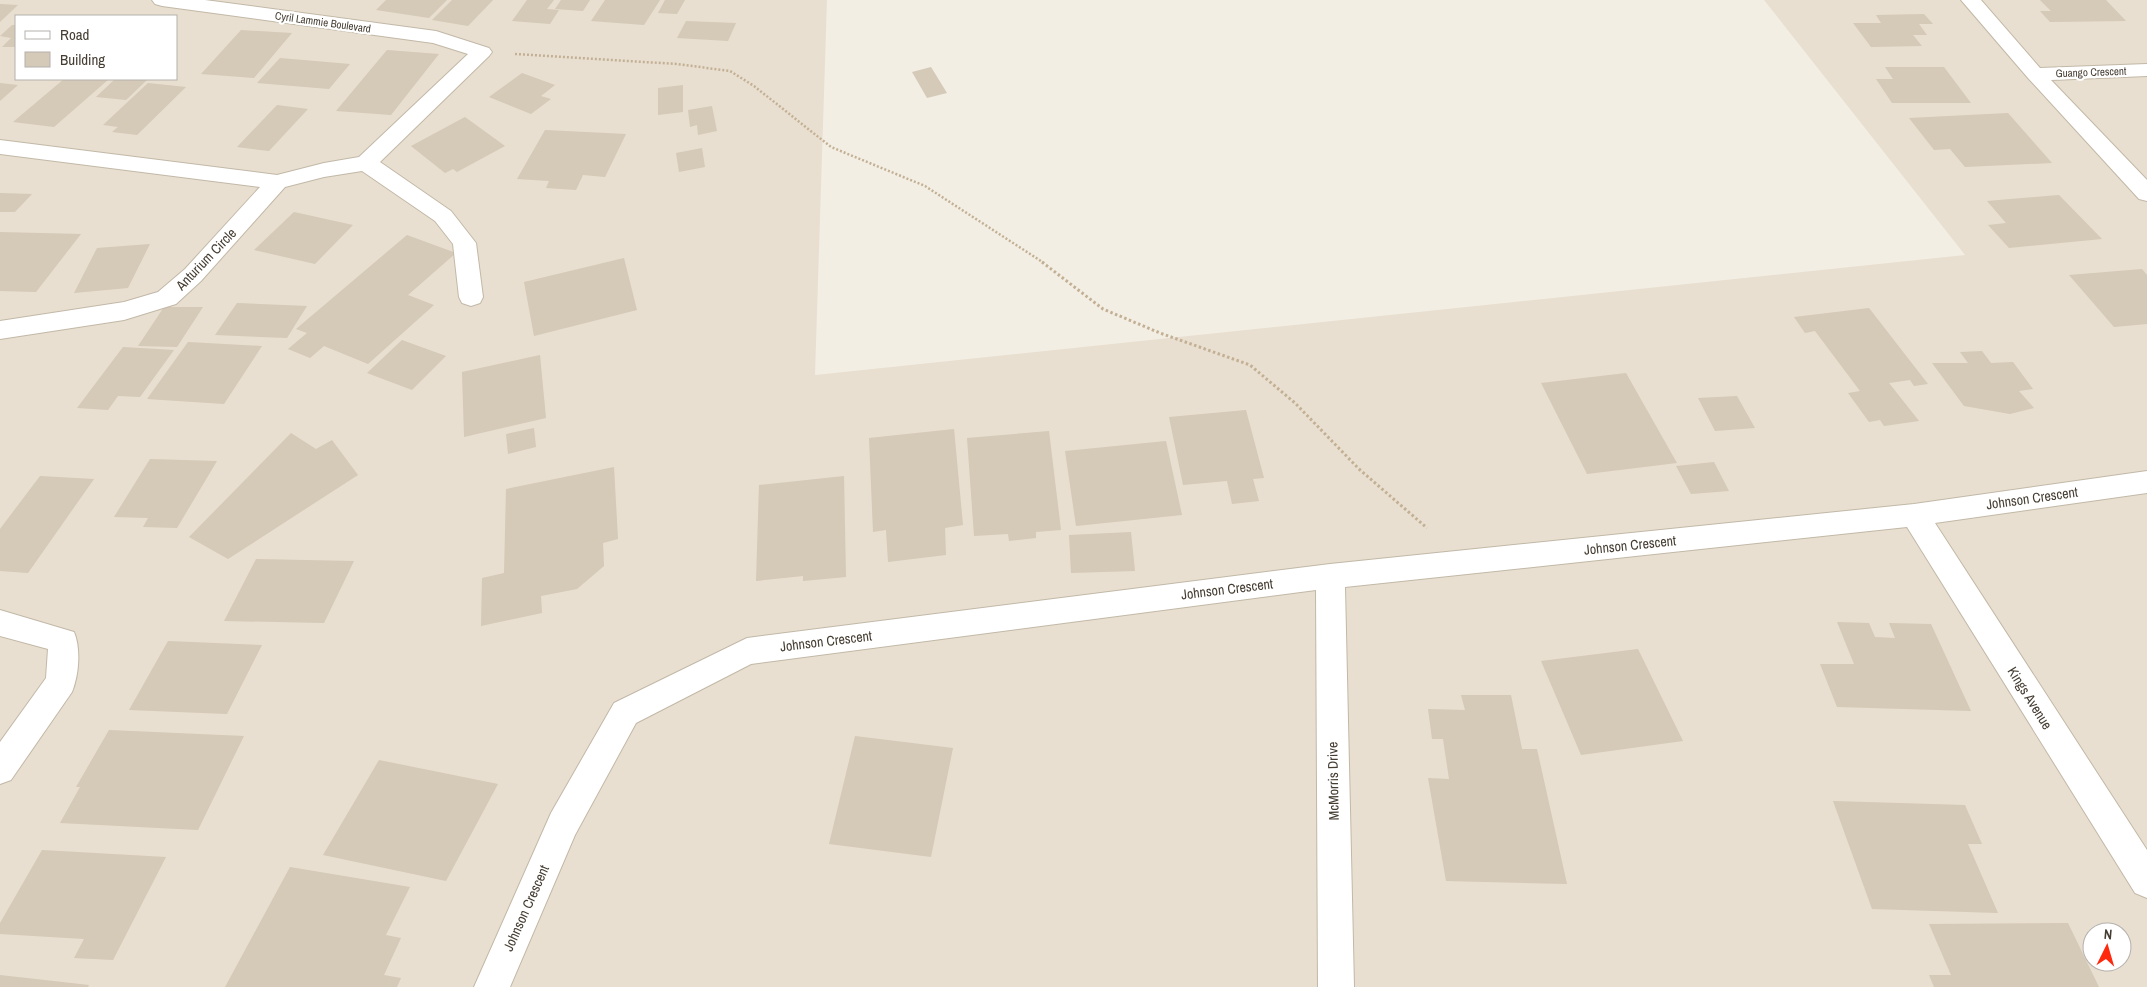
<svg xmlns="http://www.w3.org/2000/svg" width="2147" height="987" viewBox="0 0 2147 987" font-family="'Archivo Narrow',sans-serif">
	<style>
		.residential { fill: #e8dfd0; fill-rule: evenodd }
		.building { fill: #d5c9b7 }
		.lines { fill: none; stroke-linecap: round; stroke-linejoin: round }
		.street-casing { stroke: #c2b8a7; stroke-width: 2 }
		.path-far1 { stroke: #c3b094; stroke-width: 2.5; stroke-dasharray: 2 2; stroke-linecap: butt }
		.path { stroke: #c3b094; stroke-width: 3; stroke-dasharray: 2.5 2.5; stroke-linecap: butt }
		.street { fill: #fff; fill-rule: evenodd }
		.labels { text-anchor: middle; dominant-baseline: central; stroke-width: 4.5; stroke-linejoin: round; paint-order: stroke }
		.far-street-label { font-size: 11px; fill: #453d32; stroke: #fff }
		.street-label { font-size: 14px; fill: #453d32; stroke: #fff }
	</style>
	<rect width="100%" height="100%" fill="#f3eee3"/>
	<path class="residential" d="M0 0H827L815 375 1965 255 1764 0H2147V987H0ZM16 16H176V79H16ZM2092 932H2122V962H2092Z"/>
	<g class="building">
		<path d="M386 0H447L429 18 376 10Z"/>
		<path d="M452 0H493L468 26 432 20Z"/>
		<path d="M527 0H554L547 9 559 10 550 24 512 21Z"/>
		<path d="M561 0H590L583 11 555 9Z"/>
		<path d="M605 0H660L644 25 591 21Z"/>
		<path d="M665 0H685L677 14 658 13Z"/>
		<path d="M2040 0H2106L2126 21 2050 22 2040 11H2051Z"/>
		<path d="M0 4 18 5 0 22Z"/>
		<path d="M1924 14 1933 24H1919L1927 35H1913L1922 46 1871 47 1853 23H1881L1876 15Z"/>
		<path d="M686 21 736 23 728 41 677 38Z"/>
		<path d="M12 25H16V47H2L11 38 0 36Z"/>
		<path d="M241 30 292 33 254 78 201 74Z"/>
		<path d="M387 50 439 54 391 115 336 111Z"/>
		<path d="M280 58 350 64 329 89 257 83Z"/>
		<path d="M931 67 947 93 927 98 912 72Z"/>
		<path d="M1885 67H1944L1971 103H1892L1876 79H1893Z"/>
		<path d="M522 73 555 85 541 96 551 99 531 114 489 97Z"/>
		<path d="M64 79H109L54 127 13 122Z"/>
		<path d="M115 79H148L126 100 96 97Z"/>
		<path d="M0 83 18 85 0 101Z"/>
		<path d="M148 83 186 87 137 135 112 132 118 127 103 125Z"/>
		<path d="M683 85V112L658 115V88Z"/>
		<path d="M277 105 308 109 269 151 237 147Z"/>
		<path d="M712 106 717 131 698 135 697 125 690 127 688 110Z"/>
		<path d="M2008 113 2052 163 1965 167 1950 149 1934 150 1909 118Z"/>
		<path d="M465 117 505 146 457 172 453 169 445 173 411 146Z"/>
		<path d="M545 130 626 134 605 177 583 175 576 190 546 188 549 181 517 179Z"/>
		<path d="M702 148 705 167 679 172 676 153Z"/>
		<path d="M0 193 32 194 15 212H0Z"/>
		<path d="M2059 195 2102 239 2009 248 1988 225 2006 223 1987 201Z"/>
		<path d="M294 212 353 225 315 264 254 250Z"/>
		<path d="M0 232 81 234 36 292 0 291Z"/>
		<path d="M407 235 456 253 408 295 434 305 368 364 324 346 310 358 288 349 307 333 296 329Z"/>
		<path d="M150 244 128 288 74 293 97 248Z"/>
		<path d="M624 258 637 310 534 336 524 282Z"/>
		<path d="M2142 269 2147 275V324L2114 327 2069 275Z"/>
		<path d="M237 303 307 306 287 338 215 335Z"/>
		<path d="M164 307H203L177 347 138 346Z"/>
		<path d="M1869 308 1928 384 1914 386 1910 380 1889 383 1919 421 1884 426 1880 420 1869 422 1848 393 1860 391 1815 331 1805 333 1794 317Z"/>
		<path d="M402 340 446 356 412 390 367 373Z"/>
		<path d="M188 342 262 346 224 404 147 399Z"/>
		<path d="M123 347 174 350 140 397 118 396 108 410 77 408Z"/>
		<path d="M1982 351 1991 363 2013 362 2033 389 2019 391 2034 408 2010 414 1964 406 1932 363H1968L1960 352Z"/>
		<path d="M540 355 546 418 464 437 462 372Z"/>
		<path d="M1626 373 1677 463 1587 474 1541 383Z"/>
		<path d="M1737 396 1755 428 1715 431 1698 398Z"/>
		<path d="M1246 410 1264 478 1253 479 1259 501 1232 504 1227 481 1183 485 1169 417Z"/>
		<path d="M534 428 536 447 508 454 506 434Z"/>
		<path d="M954 429 963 525 945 528 946 555 888 562 886 530 873 532 869 438Z"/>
		<path d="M1049 431 1061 530 1036 532V538L1009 541 1008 534 974 536 967 438Z"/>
		<path d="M291 433 316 449 332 440 358 475 228 559 189 537Z"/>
		<path d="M1166 441 1182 515 1076 526 1065 451Z"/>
		<path d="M150 459 217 461 177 528 143 527 148 518 114 517Z"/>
		<path d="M1714 462 1729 491 1691 494 1676 466Z"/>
		<path d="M614 467 618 539 603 543 604 566 577 589 541 596 542 613 481 626 482 578 504 573 506 489Z"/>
		<path d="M40 476 94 479 28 573 0 571V529Z"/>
		<path d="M844 476 846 577 803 581V576L756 581 759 485Z"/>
		<path d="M1131 532 1135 571 1071 573 1069 535Z"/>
		<path d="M256 559 354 561 324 623 224 621Z"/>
		<path d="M1837 622 1869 623 1875 637 1895 638 1889 623 1931 624 1971 711 1837 707 1820 664H1854Z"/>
		<path d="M168 641 262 645 227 714 129 710Z"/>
		<path d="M1638 649 1683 741 1581 755 1541 661Z"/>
		<path d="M1461 695H1511L1522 749H1537L1567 884 1446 881 1428 778 1449 779 1443 739H1432L1428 709 1465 710Z"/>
		<path d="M109 730 244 736 198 830 60 823 80 787H76Z"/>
		<path d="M855 736 953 748 931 857 829 844Z"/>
		<path d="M379 760 498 784 446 881 323 855Z"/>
		<path d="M1833 801 1965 805 1982 844H1968L1998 913 1872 909Z"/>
		<path d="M42 850 166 857 113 960 74 958 84 939 0 934V923Z"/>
		<path d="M290 867 410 887 386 935 401 938 384 975 401 978 397 987H225Z"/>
		<path d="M2068 923 2099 987H1934L1929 975H1951L1929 924Z"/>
		<path d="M0 975 89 985 88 987H0Z"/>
	</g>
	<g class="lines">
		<g class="street-casing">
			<g id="street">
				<path d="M152 0H205L436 31 489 48 492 52 489 56 380 162 451 211 476 243 483 297 480 303 471 306 462 303 459 297 453 244 435 221 362 171 324 177 285 187 201 281 176 304 124 320 0 339V321L124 302 158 292 185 269 260 187 0 154V140L277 175 324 163 359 157 468 54 433 43 162 6 155 4Z"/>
				<path d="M1961 0H1981L2040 68 2147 64V76L2051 80 2147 180V201L2139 199 2028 78Z"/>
				<path d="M2147 471V493L1935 523 2147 850V898L2135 893 1907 527 1345 587 1354 987H1318L1316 590 751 664 636 723 575 835 510 987H474L551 813 614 703 747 638 1330 564 1914 504Z"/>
				<path d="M0 610 74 632C81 648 79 675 72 692L11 780 0 784V742L46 678 48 649 0 636Z"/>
			</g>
		</g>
		<path class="path-far1" d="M515 54 677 64 730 71 754 86 831 147 925 186 1044 263"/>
		<path class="path" d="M1042 262 1103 309 1160 333 1250 365 1295 403 1359 469 1427 528"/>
		<use href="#street" class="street"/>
	</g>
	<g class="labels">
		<g class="far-street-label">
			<text transform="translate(323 22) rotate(8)">Cyril Lammie Boulevard</text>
			<text transform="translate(2091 72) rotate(-2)">Guango Crescent</text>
		</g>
		<g class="street-label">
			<text transform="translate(206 259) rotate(-46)">Anturium Circle</text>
			<text transform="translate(2032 498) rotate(-8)">Johnson Crescent</text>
			<text transform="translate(1630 545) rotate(-6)">Johnson Crescent</text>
			<text transform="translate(1227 589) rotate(-7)">Johnson Crescent</text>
			<text transform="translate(826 641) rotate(-7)">Johnson Crescent</text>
			<text transform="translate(2030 698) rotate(58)">Kings Avenue</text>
			<text transform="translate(1333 781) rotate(-91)">McMorris Drive</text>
			<text transform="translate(526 908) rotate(-66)">Johnson Crescent</text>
		</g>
	</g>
	<rect x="15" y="15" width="162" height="65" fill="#ffffff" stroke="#b5b1ad"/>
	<rect x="25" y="31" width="25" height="8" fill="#ffffff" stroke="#b5b1ad"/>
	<text x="60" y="40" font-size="15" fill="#453d32">Road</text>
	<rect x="25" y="52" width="25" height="15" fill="#d5c9b7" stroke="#b5b1ad"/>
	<text x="60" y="65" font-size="15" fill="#453d32">Building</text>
	<g transform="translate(2107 947) rotate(5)"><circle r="24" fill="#ffffff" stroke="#b5b1ad"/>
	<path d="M0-4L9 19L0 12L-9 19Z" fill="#ff290e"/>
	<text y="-8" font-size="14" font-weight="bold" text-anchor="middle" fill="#453d32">N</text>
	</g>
</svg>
